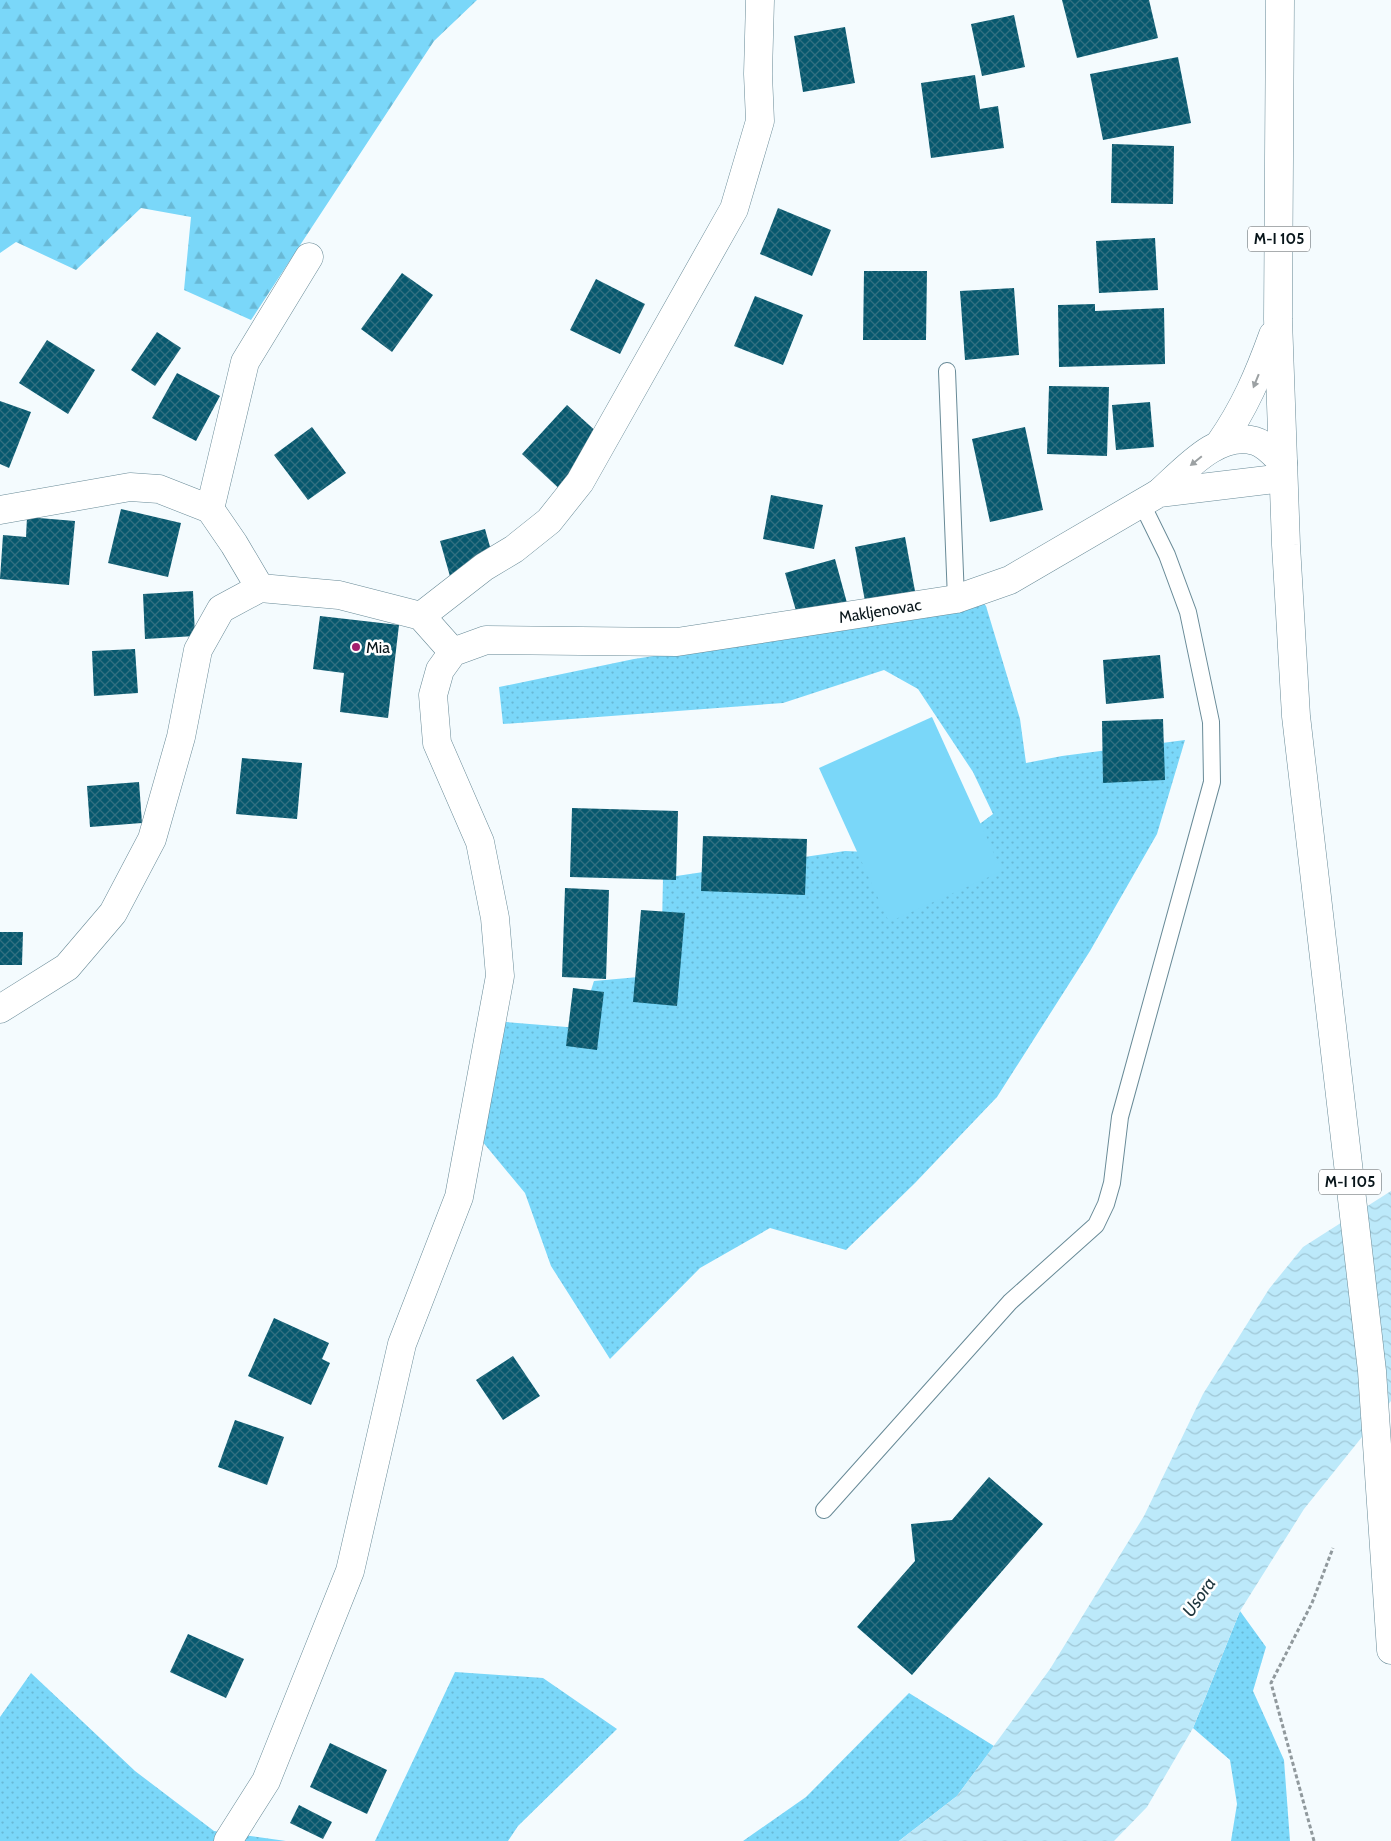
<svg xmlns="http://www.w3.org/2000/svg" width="1391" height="1841" viewBox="0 0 1391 1841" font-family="Cabin,sans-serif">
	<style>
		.grass { fill: url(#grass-dots) }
		.forest { fill: url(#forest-firs) }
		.park { fill: #7ad7f9 }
		.water { fill: url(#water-waves) }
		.building { fill: url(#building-cross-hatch) }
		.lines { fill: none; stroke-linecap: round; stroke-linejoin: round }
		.lane-casing { stroke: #688a97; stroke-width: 18 }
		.street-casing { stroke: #688a97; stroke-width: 29 }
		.secondary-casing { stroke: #688a97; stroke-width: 29 }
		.primary-casing { stroke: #688a97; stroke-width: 29 }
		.path { stroke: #90999d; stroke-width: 3; stroke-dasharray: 4 2.5; stroke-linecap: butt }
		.lane { stroke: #fff; stroke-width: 16 }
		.street { stroke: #fff; stroke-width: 28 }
		.secondary { stroke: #fff; stroke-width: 28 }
		.primary { stroke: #fff; stroke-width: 28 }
		.oneway { fill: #9ca1a3 }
		.poi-dot { fill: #a21f6d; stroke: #fff; stroke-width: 2 }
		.labels { text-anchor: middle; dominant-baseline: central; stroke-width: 5; stroke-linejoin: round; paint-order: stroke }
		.shield { fill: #fff; stroke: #525b5f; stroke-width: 1 }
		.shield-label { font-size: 15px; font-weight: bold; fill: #08151a }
		.street-label { font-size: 16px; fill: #08151a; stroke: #fff }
		.poi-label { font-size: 16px; fill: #08151a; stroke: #fff; text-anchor: start }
		.water-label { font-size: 18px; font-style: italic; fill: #1e353d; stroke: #fff }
	</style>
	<defs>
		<pattern id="grass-dots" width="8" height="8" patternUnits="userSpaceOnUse" patternTransform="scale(1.25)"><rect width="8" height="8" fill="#7ad7f9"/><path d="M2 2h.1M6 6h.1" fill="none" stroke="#68b8d5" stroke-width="1.8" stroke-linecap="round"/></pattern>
		<pattern id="forest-firs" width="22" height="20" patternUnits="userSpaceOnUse" patternTransform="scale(1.25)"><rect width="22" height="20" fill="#7ad7f9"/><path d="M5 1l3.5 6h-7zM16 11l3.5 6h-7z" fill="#68b8d5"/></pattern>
		<pattern id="water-waves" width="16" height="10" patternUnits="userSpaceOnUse" patternTransform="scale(1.25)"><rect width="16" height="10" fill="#bce9fa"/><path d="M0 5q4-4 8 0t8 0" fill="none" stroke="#a0c7d6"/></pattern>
		<pattern id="building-cross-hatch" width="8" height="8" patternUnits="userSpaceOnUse" patternTransform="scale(1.25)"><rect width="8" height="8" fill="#07586e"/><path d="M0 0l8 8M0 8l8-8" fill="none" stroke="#327081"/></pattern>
	</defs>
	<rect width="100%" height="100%" fill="#f4fbfe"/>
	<g class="grass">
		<path d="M968 583 986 606 1020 719 1026 763 1062 756 1185 740 1157 834 1090 951 997 1097 915 1183 846 1250 770 1228 700 1268 610 1359 551 1266 525 1193 472 1129 479 1097 506 1022 579 1028 594 981 661 975 663 878 845 851 938 855 993 814 973 772 918 689 884 670 783 703 503 724 499 687 634 659 850 626Z"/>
		<path d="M1240 1611 1266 1647 1253 1691 1284 1760 1290 1841H1231L1237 1804 1230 1760 1193 1728Z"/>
		<path d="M455 1672 543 1678 617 1729 518 1826 508 1841H375Z"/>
		<path d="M31 1673 135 1771 214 1831 286 1841H0V1717Z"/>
		<path d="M909 1693 994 1746 957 1796 899 1841H743L806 1797Z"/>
	</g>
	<path class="forest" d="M0 0H477L434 41 251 320 184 290 191 217 141 208 76 270 16 242 0 253Z"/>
	<path class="park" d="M932 717 1002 871 889 922 819 768Z"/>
	<path class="water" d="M1391 1191V1401L1304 1509 1240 1611 1193 1728 1147 1807 1114 1841H899L957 1796 1050 1669 1144 1516 1203 1394 1269 1289 1303 1247Z"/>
	<g class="building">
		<path d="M1062 0H1149L1158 38 1077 58Z"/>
		<path d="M1014 15 1025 67 982 76 971 24Z"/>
		<path d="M845 27 855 83 803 92 794 36Z"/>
		<path d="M1178 57 1191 123 1103 140 1090 74Z"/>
		<path d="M975 75 980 109 998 106 1004 148 931 158 921 83Z"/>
		<path d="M1112 144 1174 146 1173 204 1111 203Z"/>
		<path d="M778 208 831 230 812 276 760 254Z"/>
		<path d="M1155 238 1158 290 1099 293 1096 241Z"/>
		<path d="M864 271H927L926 340H863Z"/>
		<path d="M402 273 433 295 392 352 361 329Z"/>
		<path d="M596 279 645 304 620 354 570 330Z"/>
		<path d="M1014 288 1019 355 965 360 960 291Z"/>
		<path d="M755 296 803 315 783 365 734 346Z"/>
		<path d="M1095 304V311L1164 308 1165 364 1059 367 1058 305Z"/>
		<path d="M157 332 181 348 155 386 131 370Z"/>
		<path d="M47 340 95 370 68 414 19 383Z"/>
		<path d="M177 373 220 396 196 441 152 418Z"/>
		<path d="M1049 386 1109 387 1107 456 1047 454Z"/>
		<path d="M0 401 31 412 9 468 0 464Z"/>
		<path d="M1150 402 1154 447 1116 450 1112 405Z"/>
		<path d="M567 405 610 444 565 494 522 454Z"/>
		<path d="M312 427 346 473 308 500 274 455Z"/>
		<path d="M1025 427 1043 510 990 522 972 439Z"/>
		<path d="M771 495 823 505 814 549 763 539Z"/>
		<path d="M121 509 181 523 168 577 108 563Z"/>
		<path d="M27 517 75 521 69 585 0 579 3 535 26 537Z"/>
		<path d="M485 529 498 575 453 587 440 541Z"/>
		<path d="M905 537 915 591 865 601 855 547Z"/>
		<path d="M835 559 850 614 801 628 785 573Z"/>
		<path d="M193 591 195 636 145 639 143 594Z"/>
		<path d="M320 616 399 625 388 718 340 712 344 673 313 669Z"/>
		<path d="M135 649 138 693 94 696 92 651Z"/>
		<path d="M1160 655 1164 698 1106 704 1103 660Z"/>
		<path d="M1163 719 1165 780 1103 783 1102 721Z"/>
		<path d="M242 758 302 763 297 819 236 814Z"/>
		<path d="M139 782 142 823 90 827 87 786Z"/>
		<path d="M572 808 678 811 676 880 570 877Z"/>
		<path d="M703 836 807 839 805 895 701 891Z"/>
		<path d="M565 888 609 890 606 979 562 977Z"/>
		<path d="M641 910 685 913 677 1006 633 1002Z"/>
		<path d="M0 932H23L22 965H0Z"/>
		<path d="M573 988 604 992 597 1050 566 1046Z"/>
		<path d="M274 1318 329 1343 322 1359 330 1363 311 1405 248 1376Z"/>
		<path d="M513 1356 540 1396 503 1420 476 1380Z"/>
		<path d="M235 1420 284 1437 267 1485 218 1467Z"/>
		<path d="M989 1477 1043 1524 912 1675 857 1627 915 1561 911 1524 952 1520Z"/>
		<path d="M188 1634 244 1659 226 1698 170 1672Z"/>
		<path d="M330 1743 387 1770 367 1814 310 1787Z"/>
		<path d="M299 1805 332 1822 323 1839 290 1823Z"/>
	</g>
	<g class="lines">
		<g class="lane-casing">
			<g id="lane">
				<path d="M947 371 956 599"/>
				<path d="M824 1510 1010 1302 1096 1225 1106 1204 1112 1183 1120 1117 1212 782 1211 722 1188 612 1167 555 1141 502"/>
			</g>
		</g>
		<g class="street-casing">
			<g id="street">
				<path d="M210 509 245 362 309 257"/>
				<path d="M0 510 130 487 159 489 210 509 234 544 260 588"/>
				<path d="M421 616 484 567 514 549 549 521 580 482 734 209 760 121 758 74 760 0"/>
				<path d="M0 1009 67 967 113 913 152 839 181 737 198 650 221 609 260 588 339 595 421 616 453 652"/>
			</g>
		</g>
		<g class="secondary-casing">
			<g id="secondary">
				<path d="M1159 493C1184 471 1218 430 1255 441 1266 444 1275 455 1283 463"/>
				<path d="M228 1841 266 1781 350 1571 402 1344 459 1197 500 976 495 918 480 842 437 743 433 695 440 670 453 652 486 640 677 642 956 599 1010 580 1159 493 1283 478"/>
			</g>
		</g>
		<g class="primary-casing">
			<g id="primary">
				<path d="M1280 0 1278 319 1286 545 1296 716 1372 1371 1391 1650"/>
				<path d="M1220 443C1244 409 1259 374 1273 335"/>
			</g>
		</g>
		<path class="path" d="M1314 1841 1271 1683 1312 1603 1333 1548"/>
		<use href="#lane" class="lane"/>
		<use href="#street" class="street"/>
		<use href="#secondary" class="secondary"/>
		<use href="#primary" class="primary"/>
	</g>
	<defs><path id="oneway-solid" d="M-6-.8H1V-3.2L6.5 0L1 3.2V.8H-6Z" transform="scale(1.25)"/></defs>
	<g class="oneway">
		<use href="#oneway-solid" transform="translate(1256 381) rotate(112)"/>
		<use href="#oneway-solid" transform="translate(1196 461) rotate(141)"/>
	</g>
	<circle class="poi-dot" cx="356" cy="647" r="5"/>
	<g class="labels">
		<g class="shield">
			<rect x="1248" y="226.5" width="62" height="25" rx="4"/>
			<rect x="1319" y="1169.5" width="62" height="25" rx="4"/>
		</g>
		<g class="shield-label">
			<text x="1279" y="239">M-I 105</text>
			<text x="1350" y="1182">M-I 105</text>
		</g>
		<g class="street-label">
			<text transform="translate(880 611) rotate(-9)">Makljenovac</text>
		</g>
		<g class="poi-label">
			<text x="366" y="647">Mia</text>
		</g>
		<g class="water-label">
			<text transform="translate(1199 1597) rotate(-55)">Usora</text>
		</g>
	</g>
</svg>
